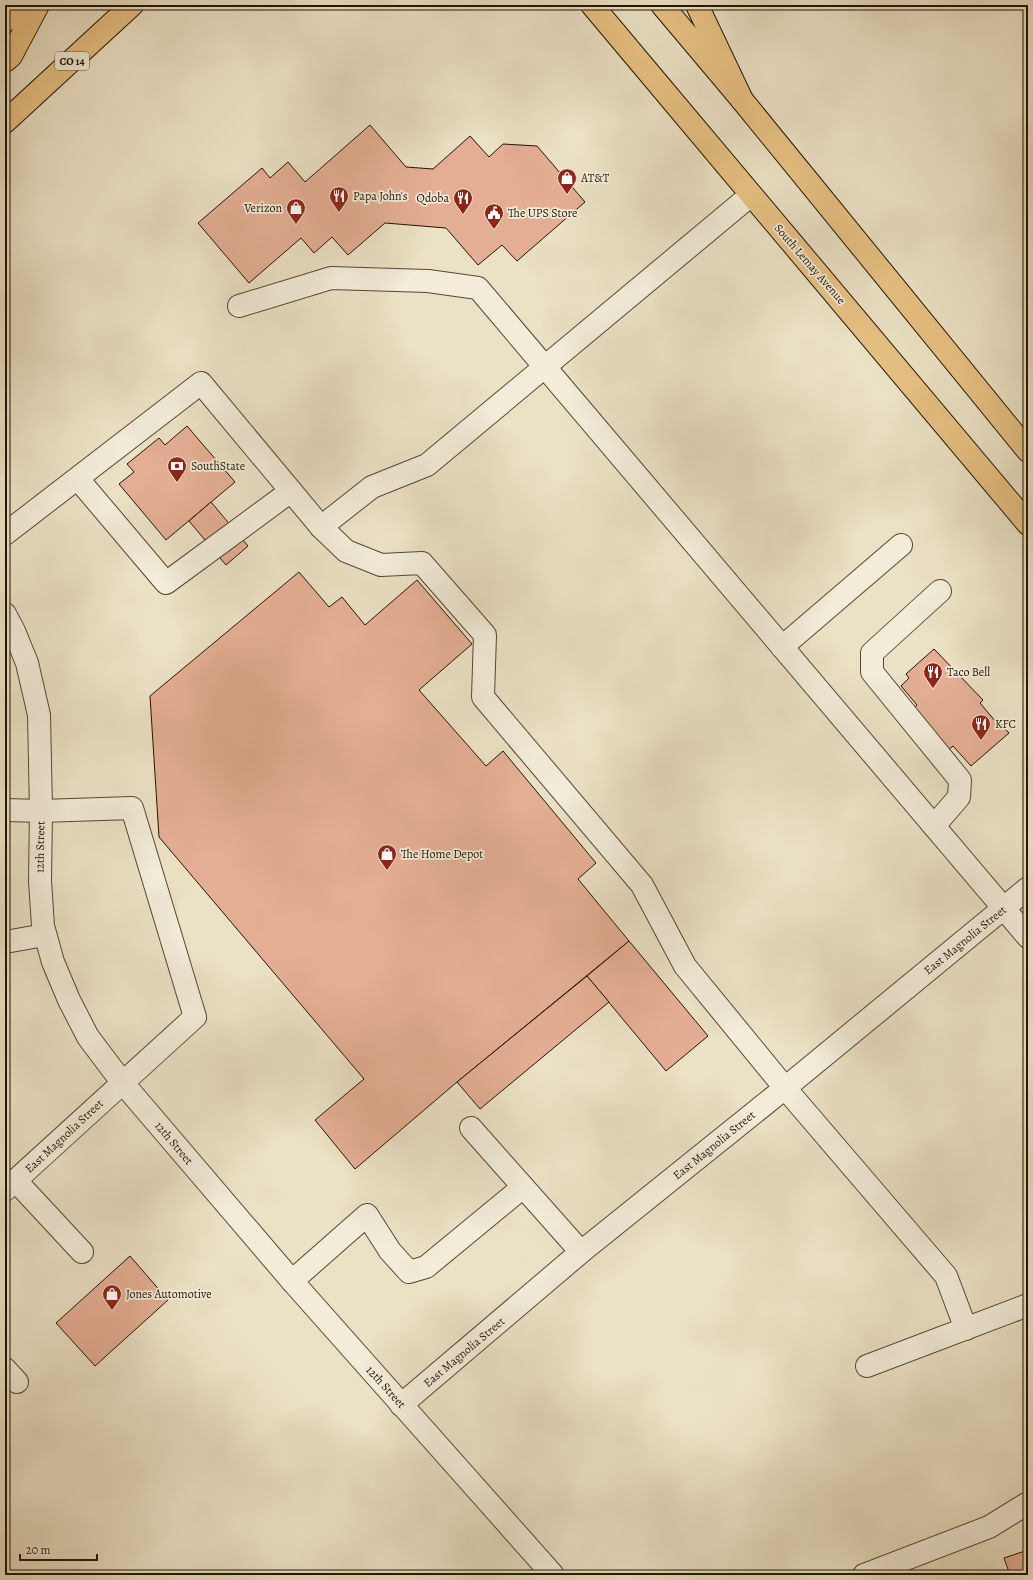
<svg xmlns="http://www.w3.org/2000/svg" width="1033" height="1580" viewBox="0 0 1033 1580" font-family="Alegreya,serif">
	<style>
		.building { fill: #e4ae94; stroke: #221402 }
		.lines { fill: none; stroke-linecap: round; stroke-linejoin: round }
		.minor-casing { stroke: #544733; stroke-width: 24 }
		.major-casing { stroke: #221402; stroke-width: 24 }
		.highway-casing { stroke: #221402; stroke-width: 24 }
		.minor { stroke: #f2ecd9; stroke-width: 22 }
		.major { stroke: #e6c082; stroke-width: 22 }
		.highway { stroke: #e6c082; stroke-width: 22 }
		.labels { text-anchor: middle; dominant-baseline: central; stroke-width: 3.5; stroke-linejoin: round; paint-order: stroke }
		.shield { fill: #f2ecd9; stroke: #605542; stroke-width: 1 }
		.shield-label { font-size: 11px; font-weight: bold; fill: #221402 }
		.poi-label { font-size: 12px; fill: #221402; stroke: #f2ecd9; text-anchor: start }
		.street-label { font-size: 12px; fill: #221402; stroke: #f2ecd9 }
	</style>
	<rect width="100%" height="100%" fill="#ebe1c5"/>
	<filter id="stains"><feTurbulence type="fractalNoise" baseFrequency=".005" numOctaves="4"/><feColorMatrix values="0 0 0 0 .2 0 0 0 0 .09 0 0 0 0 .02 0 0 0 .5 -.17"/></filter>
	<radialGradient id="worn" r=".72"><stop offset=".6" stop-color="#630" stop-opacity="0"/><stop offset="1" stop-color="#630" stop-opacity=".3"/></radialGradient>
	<g class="building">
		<path d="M370 125 406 167 433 169 470 136 489 157 503 144 537 146 585 202 517 261 502 245 478 265 446 228 385 223 348 255 332 237 314 253 301 238 249 283 198 223 262 168 270 178 288 162 305 182Z"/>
		<path d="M187 426 235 482 166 540 119 484 134 472 127 464 159 438 165 445Z"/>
		<path d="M211 502 248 546 226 565 189 521Z"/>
		<path d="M299 572 329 607 342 597 365 625 417 580 472 644 419 690 486 766 503 751 596 863 578 879 629 941 457 1082 355 1169 315 1120 364 1079 159 837 150 696Z"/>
		<path d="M934 649 983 700 980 703 996 722 998 721 1009 733 971 766 953 746 946 752 910 711 917 705 901 686 909 678 906 674Z"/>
		<path d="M629 941 708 1036 666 1071 587 976Z"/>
		<path d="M587 976 609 1002 480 1109 457 1082Z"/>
		<path d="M130 1256 168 1300 95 1366 56 1323Z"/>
		<path d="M1028 1550V1575H1010L1004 1558Z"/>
	</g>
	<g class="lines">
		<g class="minor-casing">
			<g id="minor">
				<path d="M239 306 331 278 428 281 478 288 1028 937"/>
				<path d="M78 479 166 583 291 491"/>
				<path d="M321 527 372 487 427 465 751 195"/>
				<path d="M5 534 201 383 321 527 346 551 381 565 422 563 485 635 483 697 642 885 685 966 785 1088 946 1276 966 1329"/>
				<path d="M5 614 14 631 27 663 39 715 41 811 40 881 43 926 53 962 69 1000 88 1037 122 1082 292 1281 553 1575"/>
				<path d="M782 647 901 545"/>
				<path d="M5 810 41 811 132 808 195 1017 5 1190"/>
				<path d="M934 826 959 797 960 780 872 672V653L940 591"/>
				<path d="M5 942 45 935"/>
				<path d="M471 1128 581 1252"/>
				<path d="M16 1181 82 1252"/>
				<path d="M292 1281 367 1215 390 1251 409 1272 426 1267 523 1187"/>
				<path d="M867 1366 1028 1305"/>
				<path d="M5 1369 17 1382"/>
				<path d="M401 1405 581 1252 785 1088 1028 888"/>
				<path d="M864 1575 989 1527 1028 1503"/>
			</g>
		</g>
		<g class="major-casing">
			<g id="major">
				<path d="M592 5C737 178 883 350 1028 524"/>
				<path d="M662 5 742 100 1028 451"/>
			</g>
		</g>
		<g class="highway-casing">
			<g id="highway">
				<path d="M697 5 742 100"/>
				<path d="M5 21 23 5"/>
				<path d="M5 61 11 56 38 5"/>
				<path d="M5 122 132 5"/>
			</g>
		</g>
		<use href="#minor" class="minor"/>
		<use href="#major" class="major"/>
		<use href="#highway" class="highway"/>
	</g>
	<defs>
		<g id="shop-pin" transform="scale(1)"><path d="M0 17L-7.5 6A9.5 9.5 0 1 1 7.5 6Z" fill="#8f2418" stroke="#f2ecd9"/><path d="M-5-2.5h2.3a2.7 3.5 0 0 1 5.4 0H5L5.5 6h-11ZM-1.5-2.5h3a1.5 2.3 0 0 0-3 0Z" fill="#fff"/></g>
		<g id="restaurant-pin" transform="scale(1)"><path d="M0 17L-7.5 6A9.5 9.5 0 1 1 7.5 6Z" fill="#8f2418" stroke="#f2ecd9"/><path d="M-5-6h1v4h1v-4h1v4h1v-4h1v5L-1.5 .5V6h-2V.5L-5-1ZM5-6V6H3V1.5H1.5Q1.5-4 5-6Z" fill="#fff"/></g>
		<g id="civic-pin" transform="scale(1)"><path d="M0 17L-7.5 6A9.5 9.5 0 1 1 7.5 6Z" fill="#8f2418" stroke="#f2ecd9"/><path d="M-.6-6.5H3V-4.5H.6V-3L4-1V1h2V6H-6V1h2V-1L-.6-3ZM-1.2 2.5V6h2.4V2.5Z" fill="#fff"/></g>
		<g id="bank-pin" transform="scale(1)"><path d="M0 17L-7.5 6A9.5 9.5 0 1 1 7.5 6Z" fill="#8f2418" stroke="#f2ecd9"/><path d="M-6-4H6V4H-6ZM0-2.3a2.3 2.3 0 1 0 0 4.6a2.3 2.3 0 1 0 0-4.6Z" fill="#fff"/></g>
	</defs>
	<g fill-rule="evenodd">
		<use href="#shop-pin" x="567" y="178"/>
		<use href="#restaurant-pin" x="339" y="196"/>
		<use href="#restaurant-pin" x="463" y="198"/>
		<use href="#shop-pin" x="296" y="208"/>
		<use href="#civic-pin" x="494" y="213"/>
		<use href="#bank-pin" x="177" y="466"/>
		<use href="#restaurant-pin" x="933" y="672"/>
		<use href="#restaurant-pin" x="981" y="724"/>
		<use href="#shop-pin" x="387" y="854"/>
		<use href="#shop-pin" x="112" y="1294"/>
	</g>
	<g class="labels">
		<rect class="shield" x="55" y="52" width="34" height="18" rx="3"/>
		<g class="shield-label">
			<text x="72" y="61">CO 14</text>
		</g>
		<g class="poi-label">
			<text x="581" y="178">AT&amp;T</text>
			<text x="353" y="196">Papa John's</text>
			<text x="449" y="198" text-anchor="end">Qdoba</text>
			<text x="282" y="208" text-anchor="end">Verizon</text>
			<text x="508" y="213">The UPS Store</text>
			<text x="191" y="466">SouthState</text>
			<text x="947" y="672">Taco Bell</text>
			<text x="995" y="724">KFC</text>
			<text x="401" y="854">The Home Depot</text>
			<text x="126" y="1294">Jones Automotive</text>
		</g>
		<g class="street-label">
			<text transform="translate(810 264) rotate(49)">South Lemay Avenue</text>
			<text transform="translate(40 847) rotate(-89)">12th Street</text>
			<text transform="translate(965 940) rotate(-39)">East Magnolia Street</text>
			<text transform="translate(64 1136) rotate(-43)">East Magnolia Street</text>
			<text transform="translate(174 1143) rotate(50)">12th Street</text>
			<text transform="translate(714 1145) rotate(-39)">East Magnolia Street</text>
			<text transform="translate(464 1352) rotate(-40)">East Magnolia Street</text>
			<text transform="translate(386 1387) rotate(48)">12th Street</text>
		</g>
	</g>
	<rect width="1033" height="1580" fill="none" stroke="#ebe1c5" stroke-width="20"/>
	<rect x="6" y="6" width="1021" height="1568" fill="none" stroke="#221402" stroke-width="2"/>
	<rect x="10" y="10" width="1013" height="1560" fill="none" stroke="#221402"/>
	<path d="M20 1554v6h77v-6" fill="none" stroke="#221402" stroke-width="2"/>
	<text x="26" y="1554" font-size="12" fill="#221402" stroke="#f2ecd9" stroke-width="3" paint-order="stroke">20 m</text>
	<rect width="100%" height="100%" filter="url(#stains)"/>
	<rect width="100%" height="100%" fill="url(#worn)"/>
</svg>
